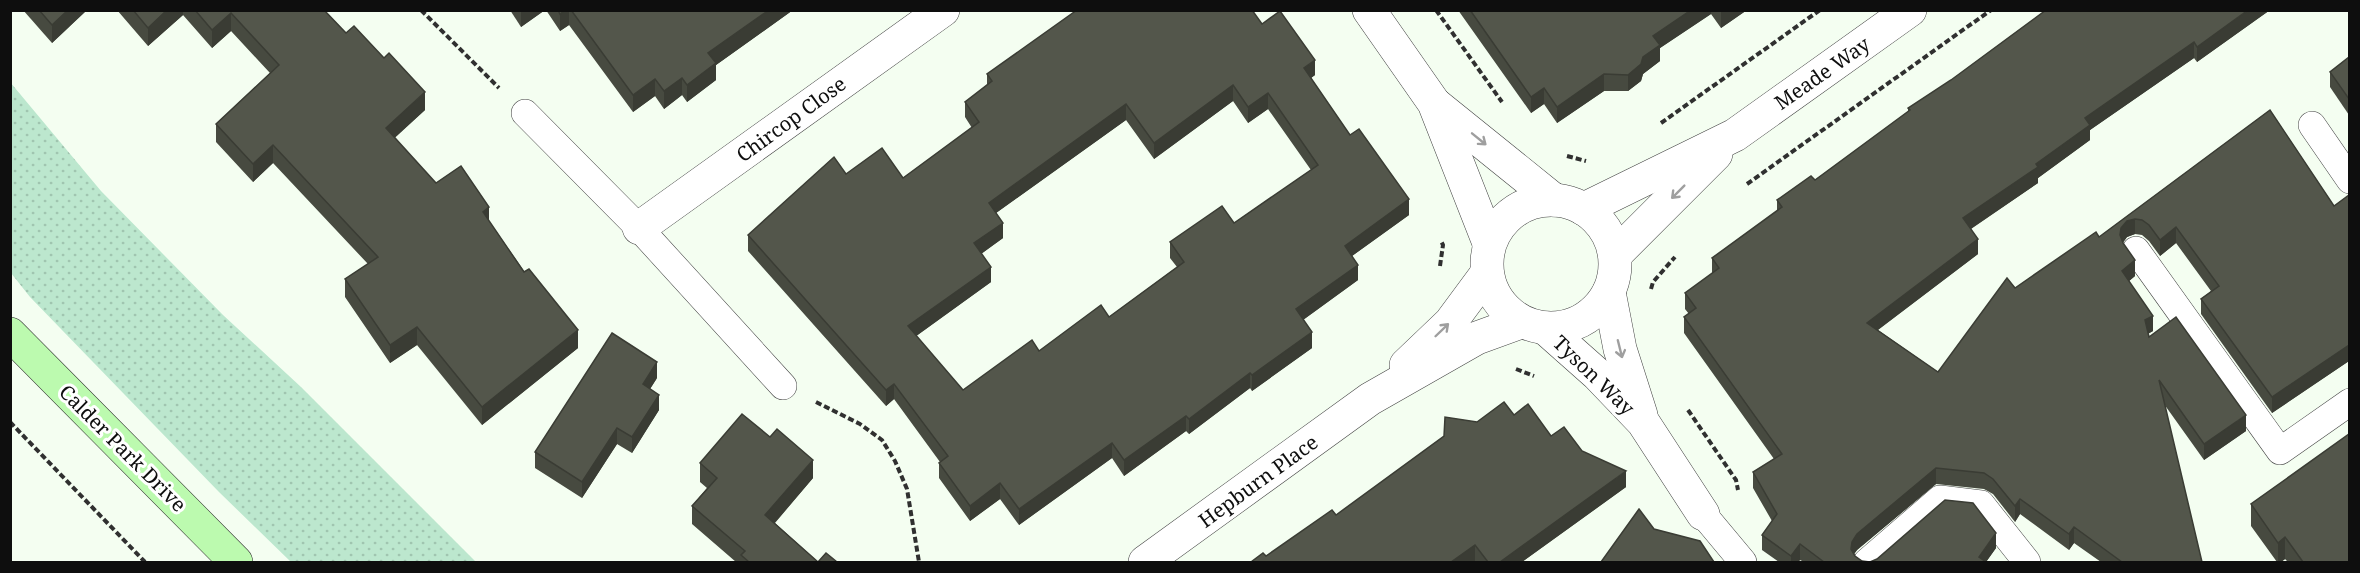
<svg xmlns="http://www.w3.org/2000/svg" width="2360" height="573" viewBox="0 0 2360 573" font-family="'Noto Serif',serif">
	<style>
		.grass { fill: url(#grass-dots) }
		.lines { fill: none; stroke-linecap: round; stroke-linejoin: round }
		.lane-casing { stroke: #414141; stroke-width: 28 }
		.street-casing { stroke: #414141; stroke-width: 34 }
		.secondary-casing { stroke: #303030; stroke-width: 34 }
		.path { stroke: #303030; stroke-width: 4; stroke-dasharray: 6 3; stroke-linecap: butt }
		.lane { stroke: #fff; stroke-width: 27 }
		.street { stroke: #fff; stroke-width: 33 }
		.secondary { stroke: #bcfaaf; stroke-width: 33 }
		.wall { fill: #474a40; fill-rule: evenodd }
		.shaded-wall { fill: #3a3c34 }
		.building { fill: #53564b; stroke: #3a3c34; stroke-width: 1.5; fill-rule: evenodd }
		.oneway { stroke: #9f9f9f }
		.labels { text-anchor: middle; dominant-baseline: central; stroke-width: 6; stroke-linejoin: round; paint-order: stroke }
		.street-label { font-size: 20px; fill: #0e0e0e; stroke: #fff }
	</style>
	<defs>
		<pattern id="grass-dots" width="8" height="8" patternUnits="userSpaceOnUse" patternTransform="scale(1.5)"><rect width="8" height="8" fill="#bce7ce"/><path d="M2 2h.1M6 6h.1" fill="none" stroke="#a0c5b0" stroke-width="1.8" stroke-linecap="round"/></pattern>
	</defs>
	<rect width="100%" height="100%" fill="#f4fef1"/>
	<path class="grass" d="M10 82 101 191 223 315 301 387 476 562H291L219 492 30 297 11 273Z"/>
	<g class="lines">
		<g class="lane-casing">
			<g id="lane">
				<path d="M525 113 639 228 783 386"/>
				<path d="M2312 125 2350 180"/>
				<path d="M2136 250 2280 451 2350 402"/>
				<path d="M1703 514 1743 562"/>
				<path d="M1867 562 1940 499 1981 504 2027 562"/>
			</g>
		</g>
		<g class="street-casing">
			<g id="street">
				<path d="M1369 10 1434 103 1489 243"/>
				<path d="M1435 104 1554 200"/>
				<circle cx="1551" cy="264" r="64"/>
				<path d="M1584 209 1735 135 1910 10"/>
				<path d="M639 228 943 10"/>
				<path d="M1615 255 1716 154"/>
				<path d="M1609 292 1620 349 1641 415"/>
				<path d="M1545 328 1598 375 1643 422 1703 514"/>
				<path d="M1406 365 1450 323 1487 273"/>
				<path d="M1145 562 1370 399 1477 338 1521 322"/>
			</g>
		</g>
		<g class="secondary-casing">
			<path id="secondary" d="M10 334 236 562"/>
		</g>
		<g class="path">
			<path d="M421 10 499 88"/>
			<path d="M1436 10 1502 102"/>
			<path d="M1661 123 1820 10"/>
			<path d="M1567 156 1586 161"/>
			<path d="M1747 184 1991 10"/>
			<path d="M1440 266 1443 245 1441 241"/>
			<path d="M1651 289 1653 282 1675 257"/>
			<path d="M1516 369 1534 376"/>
			<path d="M816 402 860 424 882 440 895 461 907 489 919 562"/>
			<path d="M1688 410 1736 480 1738 490"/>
			<path d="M10 422 145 562"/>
		</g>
		<use href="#lane" class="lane"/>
		<use href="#street" class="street"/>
		<use href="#secondary" class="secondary"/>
	</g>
	<g class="wall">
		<path d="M23 10H87L52 43Z"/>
		<path d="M117 10H324L346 33 425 110 394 138 436 183 489 221 578 348 482 425 417 345 390 363 345 297V279L368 264 273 163 253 182 216 142V124L270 73 231 31 212 48 183 15 148 46Z"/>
		<path d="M510 10H545L521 27Z"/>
		<path d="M546 10H793L716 65V80L687 102 682 95 664 109 655 96 633 112 569 25 560 31Z"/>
		<path d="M1458 10H1747L1721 28 1711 14 1660 48V61L1643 74 1641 81 1628 91H1604L1557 123 1544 104 1531 113Z"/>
		<path d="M2270 10 2197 62 2194 58 2090 130V140L2038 178V183L1971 229 1978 254 1878 330 1938 372 2015 288 2099 237 2270 110 2334 206 2349 195V361L2272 413 2201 314V299L2211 291 2176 243 2160 256 2149 241 2142 235 2135 234 2127 237 2123 243 2135 276 2129 281 2153 331 2148 334 2149 337 2246 431 2204 460 2164 404 2202 562H2101L2074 543 2069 550 2020 514 2015 522 1993 494 1984 489 1936 484 1857 550 1854 554 1855 556 1862 561 1870 562 1996 548 1986 562H1804L1800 560 1798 562H1779L1762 550V535L1772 521 1753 488V472L1774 459 1684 333V317L1689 314 1685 309V293L1712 274V258L1777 211V200L1815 180 1908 112V108Z"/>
		<path d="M1262 24 1315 75 1311 78 1350 135 1409 215 1352 256 1358 280 1303 320 1312 348 1252 391 1250 388 1189 434 1186 431 1124 476 1112 458 1019 525 1000 499 970 521 939 478V463L940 462 894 399 886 406 748 251V235L846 174 903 178 972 128 965 117V102L987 86V74ZM1233 101 1248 123 1268 109 1311 170 1234 223 1170 242V258L1177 267 1109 317 1039 351 963 390 916 336 991 282 981 254 1003 238 996 213 1126 120 1154 159Z"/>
		<path d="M2349 57V115L2330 87V72Z"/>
		<path d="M657 378 650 389 659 410 632 453 617 444 582 498 535 468V452Z"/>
		<path d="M1514 415 1551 436 1582 451 1626 487 1522 562H1476L1475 561 1473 562H1251L1266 556 1336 515 1477 422Z"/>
		<path d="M700 463 813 478 775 523 818 562H837H736L692 524V506L707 488 700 482Z"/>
		<path d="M2251 504 2349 562H2288L2285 559 2281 562H2277L2251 526Z"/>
	</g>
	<g class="shaded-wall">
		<path d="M68 10H87L52 43V25Z"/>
		<path d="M167 10H183V15L148 46V28Z"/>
		<path d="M521 10H545L521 27Z"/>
		<path d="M565 10H569V25L560 31V14Z"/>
		<path d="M769 10H793L716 65V80L687 102V85L708 53Z"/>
		<path d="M1691 10H1711V14L1660 48V61L1643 74 1641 81 1628 91V75L1643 57 1653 36Z"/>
		<path d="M1722 10H1747L1721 28V11Z"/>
		<path d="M2248 10H2270L2197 62V47Z"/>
		<path d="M231 13V31L212 48V30Z"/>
		<path d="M2194 42V58L2090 130V140L2038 178V183L1963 234V218L2036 164 2085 118Z"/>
		<path d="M1315 60V75L1304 83V68Z"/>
		<path d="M1604 74V91L1557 123V107Z"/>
		<path d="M682 78V95L664 109V91Z"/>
		<path d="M655 79V96L633 112V95Z"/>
		<path d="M1233 85V101L1154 159V143Z"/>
		<path d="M1544 88V104L1531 113V97Z"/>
		<path d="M425 92V110L386 146V128Z"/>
		<path d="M1268 93V109L1248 123V107Z"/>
		<path d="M1126 104V120L989 218V203Z"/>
		<path d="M273 145V163L253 182V164Z"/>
		<path d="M1409 199V215L1345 261V246Z"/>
		<path d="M489 207V225L483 212Z"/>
		<path d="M2135 219V234L2127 237 2121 244 2120 235 2121 228 2127 221Z"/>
		<path d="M1003 223V238L974 259V243Z"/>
		<path d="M2176 227V243L2160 256V240Z"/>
		<path d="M1978 239V254L1867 338V323Z"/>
		<path d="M2135 260V276L2122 287V271Z"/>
		<path d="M1358 265V280L1296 325V309Z"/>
		<path d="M991 267V282L908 342V326Z"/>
		<path d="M2153 316V331L2145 335V320Z"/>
		<path d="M417 327V345L390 363V345Z"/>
		<path d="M578 330V348L482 425V407Z"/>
		<path d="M1312 332V348L1252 391V375Z"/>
		<path d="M2349 345V361L2272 413V397Z"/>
		<path d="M657 362V378L643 400V384Z"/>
		<path d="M1250 373V388L1189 434V419Z"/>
		<path d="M894 384V399L886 406V390Z"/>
		<path d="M659 395V410L632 453V437Z"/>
		<path d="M2246 415V431L2204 460V444Z"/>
		<path d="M1186 416V431L1124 476V460Z"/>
		<path d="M617 428V444L582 498V482Z"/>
		<path d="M1112 443V458L1019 525V509Z"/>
		<path d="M813 460V478L765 534V515Z"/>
		<path d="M1936 468V484L1857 550 1852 557V542L1857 534Z"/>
		<path d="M1626 471V487L1522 562H1500Z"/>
		<path d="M1000 483V499L970 521V506Z"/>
		<path d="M2020 499V514L2015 522V506Z"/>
		<path d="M2074 527V543L2069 550V534Z"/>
		<path d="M1996 533V548L1986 562 1979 557Z"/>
		<path d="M2285 537V559L2281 562H2278V543Z"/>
		<path d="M1800 544V560L1798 562H1791V556Z"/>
		<path d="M1475 545V561L1473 562H1451Z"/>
	</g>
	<g class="building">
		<path d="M39 10H68L52 25Z"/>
		<path d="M133 10H167L148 28Z"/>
		<path d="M195 10H324L346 33 354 26 384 58 389 53 425 92 386 128 436 183 461 166 489 207 483 212 524 272 529 269 578 330 482 407 417 327 390 345 345 279 378 257 273 145 253 164 216 124 279 65 231 13 212 30Z"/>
		<path d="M558 10H565L560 14Z"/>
		<path d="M571 10H769L708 53 716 63 687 85 682 78 664 91 655 79 633 95Z"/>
		<path d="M1077 10H1252L1262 24 1280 11 1315 60 1304 68 1350 135 1359 129 1409 199 1345 246 1358 265 1296 309 1312 332 1252 375 1250 373 1189 419 1186 416 1124 460 1112 443 1019 509 1000 483 970 506 939 463 948 456 894 384 886 390 748 235 834 157 846 174 882 148 903 178 979 122 965 102 992 81 987 74ZM1233 85 1248 107 1268 93 1318 165 1234 223 1222 206 1170 242 1184 262 1109 317 1101 305 1039 351 1032 340 963 390 908 326 991 267 974 243 1003 223 989 203 1126 104 1154 143Z"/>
		<path d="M1470 10H1691L1653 36 1660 45 1643 57 1641 64 1628 75 1604 74 1557 107 1544 88 1531 97Z"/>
		<path d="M2046 10H2248L2197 47 2194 42 2085 118 2090 125 2036 164 2038 167 1963 218 1978 239 1867 323 1938 372 2007 278 2015 288 2096 232 2099 237 2270 110 2334 206 2349 195V345L2272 397 2201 299 2219 286 2176 227 2160 240 2149 225 2142 220 2135 219 2127 221 2121 228 2120 235 2123 243 2135 260 2122 271 2153 316 2145 320 2149 337 2176 317 2246 415 2204 444 2159 380 2202 562H2122L2074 527 2069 534 2020 499 2015 506 1993 479 1984 473 1936 468 1857 534 1852 542 1851 549 1855 556 1862 561 1870 562 1877 559 1945 500 1973 503 1996 533 1979 557 1986 562H1824L1800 544 1791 556 1762 535 1777 514 1753 472 1782 454 1684 317 1696 308 1685 293 1719 268 1712 258 1782 207 1777 200 1811 176 1815 180 1910 110 1908 108 1951 80Z"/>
		<path d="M2349 57V99L2330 72Z"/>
		<path d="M612 333 657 362 643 384 659 395 632 437 617 428 582 482 535 452Z"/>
		<path d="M1504 402 1514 415 1528 404 1551 436 1564 427 1582 451 1626 471 1500 562H1488L1475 545 1451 562H1251L1263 553 1266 556 1332 510 1336 515 1444 436 1445 417 1477 422Z"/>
		<path d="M742 414 770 437 777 429 813 460 765 515 818 562 826 553 837 562H749L741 555 745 551 692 506 717 478 700 463Z"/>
		<path d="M2349 434V562H2303L2285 537 2278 543 2251 504Z"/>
		<path d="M1639 509 1654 529 1700 541 1714 562H1601Z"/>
	</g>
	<defs><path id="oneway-shaft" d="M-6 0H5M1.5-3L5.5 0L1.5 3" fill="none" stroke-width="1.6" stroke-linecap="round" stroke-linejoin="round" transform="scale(1.5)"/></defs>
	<g class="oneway">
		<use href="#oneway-shaft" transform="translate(1479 139) rotate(39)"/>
		<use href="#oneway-shaft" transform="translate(1678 192) rotate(135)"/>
		<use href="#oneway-shaft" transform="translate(1442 330) rotate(-44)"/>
		<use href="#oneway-shaft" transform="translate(1620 349) rotate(76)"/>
	</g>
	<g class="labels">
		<g class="street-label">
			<text transform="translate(1822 73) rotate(-35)">Meade Way</text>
			<text transform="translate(791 119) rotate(-36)">Chircop Close</text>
			<text transform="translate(1594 375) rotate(44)">Tyson Way</text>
			<text transform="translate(123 448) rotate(45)">Calder Park Drive</text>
			<text transform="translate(1258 481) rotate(-36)">Hepburn Place</text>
		</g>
	</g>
	<rect width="2360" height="573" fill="none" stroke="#0e0e0e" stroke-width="24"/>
</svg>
